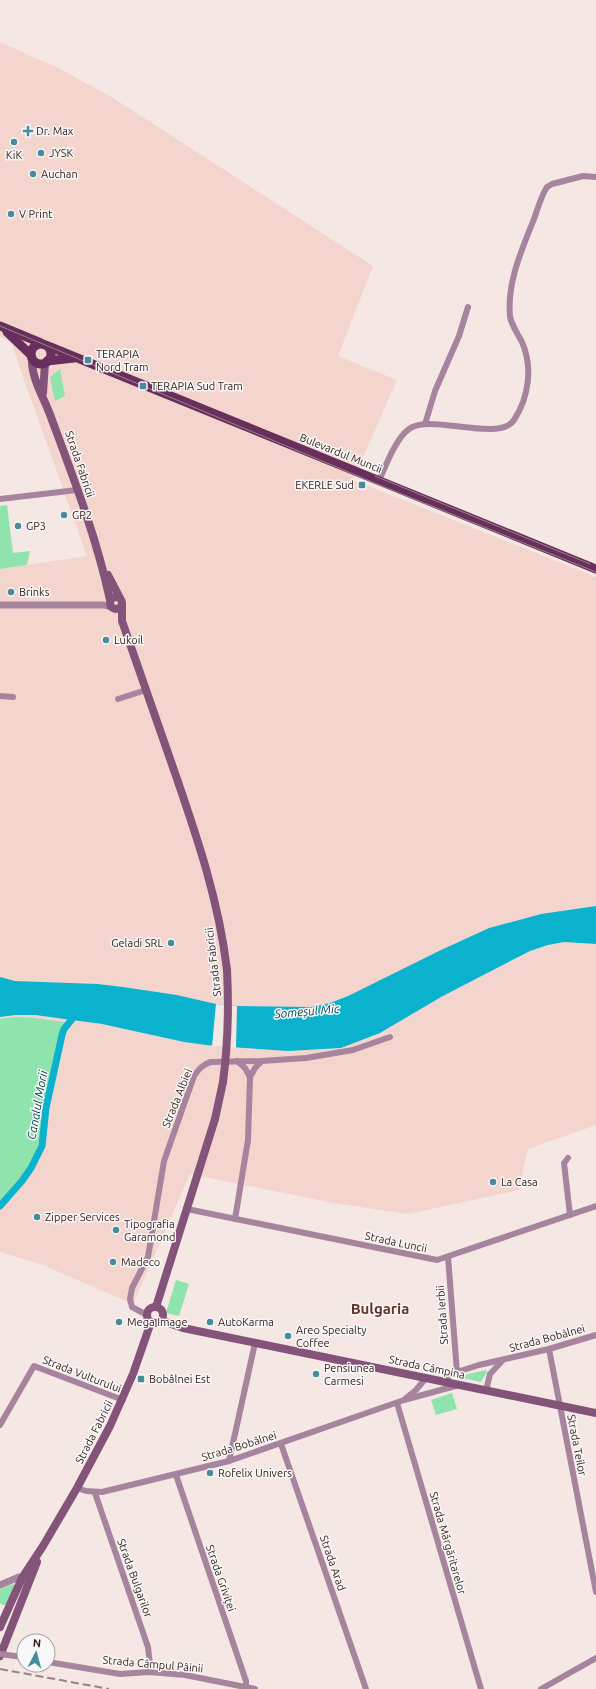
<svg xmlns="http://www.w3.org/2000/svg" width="596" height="1689" viewBox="0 0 596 1689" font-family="Ubuntu,sans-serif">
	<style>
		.built { fill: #f4d5cd }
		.green { fill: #8fe3ac }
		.water { fill: #0ab2ce }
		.pier { fill: #f5e7e3 }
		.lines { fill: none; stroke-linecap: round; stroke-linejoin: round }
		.canal { stroke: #0ab2ce; stroke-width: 7 }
		.minor { stroke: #a6849e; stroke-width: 6 }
		.tertiary { stroke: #a6849e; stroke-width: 7 }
		.secondary { stroke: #835379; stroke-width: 8 }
		.primary { stroke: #682f5e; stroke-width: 9 }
		.tram { stroke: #978580; stroke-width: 1 }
		.rail { stroke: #978580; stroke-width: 2; stroke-dasharray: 8 4; stroke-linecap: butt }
		.minor-bridge { stroke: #a6849e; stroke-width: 6 }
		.secondary-bridge { stroke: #835379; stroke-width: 8 }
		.poi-dot { fill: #488b9b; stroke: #f8f8f8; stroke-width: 1.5 }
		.labels { text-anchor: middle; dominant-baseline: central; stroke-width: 3; stroke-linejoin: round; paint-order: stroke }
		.poi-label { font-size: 11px; fill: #321a14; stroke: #f8f8f8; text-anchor: start }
		.street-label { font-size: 11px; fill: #321a14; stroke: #f8f8f8 }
		.water-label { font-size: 12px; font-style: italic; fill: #044450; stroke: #f8f8f8 }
		.district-label { font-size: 15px; font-weight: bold; fill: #673124; stroke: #f8f8f8 }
	</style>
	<rect width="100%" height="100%" fill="#f5e7e3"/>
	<g class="built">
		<path d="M0 42 56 67 110 96 373 266 338 356 397 380 353 480 596 577V906L541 914 489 928 441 950 348 996 330 1003 312 1007 237 1006 216 1004 177 995 123 987 98 984 15 981 0 977V569L87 556 11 343 0 336Z"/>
		<path d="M564 942 596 944V1125L528 1149 519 1190 408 1214 333 1203 190 1174 133 1304 43 1265 0 1252V1017L16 1015H35L57 1018 102 1024 184 1042 214 1046 288 1051 341 1048 380 1033 441 997 530 951 548 945Z"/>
	</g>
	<g class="green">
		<path d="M60 369 65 396 55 401 50 377Z"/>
		<path d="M7 505 13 553 30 551 27 565 0 569V506Z"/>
		<path d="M16 1017 34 1018 64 1022 52 1065 46 1101 43 1110 38 1148 25 1173 0 1201V1019Z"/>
		<path d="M176 1280 189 1284 179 1316 166 1313Z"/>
		<path d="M486 1370 487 1372 481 1382 463 1378 464 1375Z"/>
		<path d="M452 1393 457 1409 436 1415 431 1400Z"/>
		<path d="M13 1584 15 1586 6 1605H3L0 1603V1589Z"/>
	</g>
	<path class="water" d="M596 906V944L564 942 548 945 530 951 441 997 380 1033 341 1048 288 1051 214 1046 184 1042 102 1024 57 1018 35 1015H16L0 1017V977L15 981 98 984 123 987 177 995 216 1004 238 1006 312 1007 330 1003 348 996 441 950 489 928 541 914Z"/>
	<path class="pier" d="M216 1004 237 1006 236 1048 212 1046Z"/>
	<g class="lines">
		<path class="canal" d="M0 1206 22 1181 31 1168 42 1146 46 1108 62 1035 64 1029 77 1013"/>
		<g class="minor">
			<path d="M425 424 435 391 459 336 468 307"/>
			<path d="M379 481C385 467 396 438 409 429 430 413 499 443 514 420 529 397 533 367 522 342 518 334 512 326 510 317 507 284 520 254 532 224 537 212 540 198 547 187L552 184 583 176 596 177"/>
			<path d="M0 499 77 490"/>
			<path d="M0 696 13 697"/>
			<path d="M118 699 146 690"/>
			<path d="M237 1061 245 1068 250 1077"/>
			<path d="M568 1158 564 1163 570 1215"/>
			<path d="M187 1209 437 1260 596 1206"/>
			<path d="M235 1219 248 1140 250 1077 255 1068 262 1061"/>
			<path d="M448 1257 457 1372"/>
			<path d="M147 1315 132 1307 130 1299 132 1288 148 1257 164 1161 194 1076C199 1069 203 1064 211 1062L262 1061 306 1058 353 1050 390 1037"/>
			<path d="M549 1349 596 1592"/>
			<path d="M441 1381 457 1372 479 1365 549 1349 596 1335"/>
			<path d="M486 1391 490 1374 503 1360"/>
			<path d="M406 1398 416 1390 426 1378"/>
			<path d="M397 1403 481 1689"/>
			<path d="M0 1425 34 1366 123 1400"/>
			<path d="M281 1444 366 1689"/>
			<path d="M229 1461 255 1343"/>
			<path d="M176 1475 246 1681V1687"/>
			<path d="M77 1488 86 1491 102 1492 229 1461 404 1400 459 1385"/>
			<path d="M95 1493 148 1647 150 1665 149 1672"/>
			<path d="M48 1662 120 1674 149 1672 185 1675 255 1689"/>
			<path d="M541 1689 596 1658"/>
		</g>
		<g class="tertiary">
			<path d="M0 605H104L111 607"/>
			<path d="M0 1585 19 1577 26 1580 27 1586"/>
		</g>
		<g class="secondary">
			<path d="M32 359C31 379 46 401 52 420 74 479 97 539 110 600"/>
			<path d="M43 393 45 363"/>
			<path d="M108 575 120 598"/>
			<circle cx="116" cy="603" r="6"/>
			<path d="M122 605V621C140 673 158 725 176 776 198 840 219 902 227 970"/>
			<path d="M156 1307 215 1119 223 1082"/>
			<circle cx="155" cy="1315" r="8"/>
			<path d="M161 1320 168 1323 183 1328 596 1413"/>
			<path d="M0 1627 22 1578 43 1546 77 1488 110 1426 133 1374 151 1322"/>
			<path d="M0 1656 37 1562"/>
		</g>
		<g class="primary">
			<path d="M0 326 41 343"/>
			<path d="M7 332 31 355"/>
			<circle cx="41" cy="354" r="10"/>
			<path d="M48 346 596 569"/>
			<path d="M47 361 74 358"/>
		</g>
		<g class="tram">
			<path d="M0 326 377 484 596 572"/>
			<path d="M375 476 590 564"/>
		</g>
		<path class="rail" d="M0 1669 109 1689"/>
		<path class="minor-bridge" d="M0 1654 22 1657"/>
		<path class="secondary-bridge" d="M223 1082C228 1044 229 1008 227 970"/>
	</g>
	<g class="poi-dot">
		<path d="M26 125h4v4h4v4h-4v4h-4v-4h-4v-4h4z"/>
		<circle cx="14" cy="142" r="4"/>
		<circle cx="41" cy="153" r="4"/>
		<circle cx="33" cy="174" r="4"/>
		<circle cx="11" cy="214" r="4"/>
		<rect x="84" y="356" width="8" height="8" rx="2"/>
		<rect x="139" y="382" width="8" height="8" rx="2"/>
		<rect x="358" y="481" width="8" height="8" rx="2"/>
		<circle cx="64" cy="515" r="4"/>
		<circle cx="18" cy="526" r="4"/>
		<circle cx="11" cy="592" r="4"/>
		<circle cx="106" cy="640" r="4"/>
		<circle cx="171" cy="943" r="4"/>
		<circle cx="493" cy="1182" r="4"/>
		<circle cx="37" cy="1217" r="4"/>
		<circle cx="116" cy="1230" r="4"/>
		<circle cx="113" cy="1262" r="4"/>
		<circle cx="119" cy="1322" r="4"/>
		<circle cx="210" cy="1322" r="4"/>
		<circle cx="288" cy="1336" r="4"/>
		<circle cx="316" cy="1374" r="4"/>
		<rect x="137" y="1375" width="8" height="8" rx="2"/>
		<circle cx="210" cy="1473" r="4"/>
	</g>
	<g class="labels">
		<g class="poi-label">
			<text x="36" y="131">Dr. Max</text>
			<text x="49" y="153">JYSK</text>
			<text x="14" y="155" text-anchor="middle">KiK</text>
			<text x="41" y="174">Auchan</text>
			<text x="19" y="214">V Print</text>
			<text x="96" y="354">TERAPIA<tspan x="96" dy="13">Nord Tram</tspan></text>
			<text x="151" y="386">TERAPIA Sud Tram</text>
			<text x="354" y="485" text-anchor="end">EKERLE Sud</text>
			<text x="72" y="515">GP2</text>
			<text x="26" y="526">GP3</text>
			<text x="19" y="592">Brinks</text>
			<text x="114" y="640">Lukoil</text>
			<text x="163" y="943" text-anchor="end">Geladi SRL</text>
			<text x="501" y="1182">La Casa</text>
			<text x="45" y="1217">Zipper Services</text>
			<text x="124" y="1224">Tipografia<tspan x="124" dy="13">Garamond</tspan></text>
			<text x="121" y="1262">Madeco</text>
			<text x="127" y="1322">Mega Image</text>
			<text x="218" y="1322">AutoKarma</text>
			<text x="296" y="1330">Areo Specialty<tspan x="296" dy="13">Coffee</tspan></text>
			<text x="324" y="1368">Pensiunea<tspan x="324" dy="13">Carmesi</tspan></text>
			<text x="149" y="1379">Bobâlnei Est</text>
			<text x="218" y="1473">Rofelix Univers</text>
		</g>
		<g class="street-label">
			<text transform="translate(341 453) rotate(22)">Bulevardul Muncii</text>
			<text transform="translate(80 464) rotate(71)">Strada Fabricii</text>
			<text transform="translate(213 962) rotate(-97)">Strada Fabricii</text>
			<text transform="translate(177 1098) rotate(-68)">Strada Albiei</text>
			<text transform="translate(396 1242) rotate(12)">Strada Luncii</text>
			<text transform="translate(442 1315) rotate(-94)">Strada Ierbii</text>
			<text transform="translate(547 1338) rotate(-15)">Strada Bobâlnei</text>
			<text transform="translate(427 1367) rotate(12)">Strada Câmpina</text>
			<text transform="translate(82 1374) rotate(21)">Strada Vulturului</text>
			<text transform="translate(94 1432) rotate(-63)">Strada Fabricii</text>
			<text transform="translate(577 1445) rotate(79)">Strada Teilor</text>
			<text transform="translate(239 1446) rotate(-17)">Strada Bobâlnei</text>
			<text transform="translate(448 1543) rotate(74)">Strada Mărgăritarelor</text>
			<text transform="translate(333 1563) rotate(71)">Strada Arad</text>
			<text transform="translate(135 1578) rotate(70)">Strada Bulgarilor</text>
			<text transform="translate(221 1578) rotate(71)">Strada Griviței</text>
			<text transform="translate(153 1664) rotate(5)">Strada Câmpul Pâinii</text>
		</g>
		<g class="water-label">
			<text transform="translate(307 1011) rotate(-5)">Someșul Mic</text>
			<text transform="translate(37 1105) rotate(-80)">Canalul Morii</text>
		</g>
		<g class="district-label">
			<text x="380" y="1308">Bulgaria</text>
		</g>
	</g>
	<g transform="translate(36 1653) rotate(6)"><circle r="19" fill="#f8f8f8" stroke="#a99f9d"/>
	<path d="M0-3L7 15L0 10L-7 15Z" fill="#488b9b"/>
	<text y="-6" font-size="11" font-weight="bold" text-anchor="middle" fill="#321a14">N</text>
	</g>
</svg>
